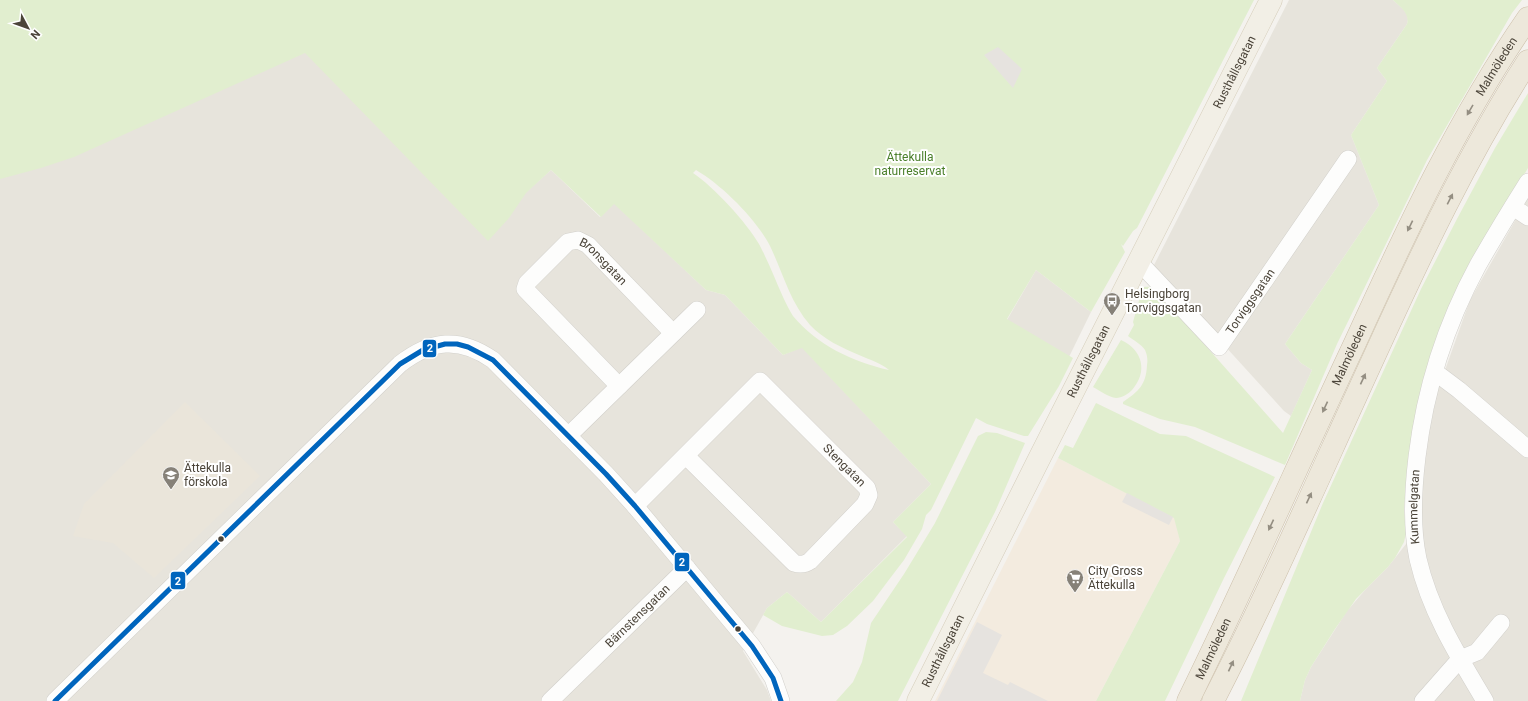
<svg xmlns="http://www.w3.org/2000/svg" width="1528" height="701" viewBox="0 0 1528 701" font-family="Roboto,sans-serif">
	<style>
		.residential { fill: #e7e4dc }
		.commercial { fill: #f3ebdf }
		.education { fill: #eae5da }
		.green { fill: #e1eecf; fill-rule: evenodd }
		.parking { fill: #e6e3df }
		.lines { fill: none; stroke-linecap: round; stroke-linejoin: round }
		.minor-casing { stroke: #d2d0cb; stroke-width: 18 }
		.major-casing { stroke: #d6cebb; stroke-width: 23 }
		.highway-casing { stroke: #ccbfa9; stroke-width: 23 }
		.minor { stroke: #fdfdfc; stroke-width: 17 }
		.major { stroke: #f2efe6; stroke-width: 22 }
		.highway { stroke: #ede8db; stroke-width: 22 }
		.bus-1-casing { stroke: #fff; stroke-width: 8 }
		.bus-1 { stroke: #0065bd; stroke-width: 5 }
		.oneway { fill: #948e82 }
		.bus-dot { fill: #4b4439; stroke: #fff; stroke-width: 1.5 }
		.labels { text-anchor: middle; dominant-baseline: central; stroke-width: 4; stroke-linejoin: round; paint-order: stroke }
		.street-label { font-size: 12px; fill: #4b4439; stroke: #fff }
		.park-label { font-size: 12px; fill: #4a7f2a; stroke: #fff }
		.poi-label { font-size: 12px; fill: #4b4439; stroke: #fff; text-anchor: start }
		.line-badge { stroke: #fff; stroke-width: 1.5 }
		.badge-label { font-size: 11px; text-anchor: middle; font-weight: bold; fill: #fff }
	</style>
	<rect width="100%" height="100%" fill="#f4f2ee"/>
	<g class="residential">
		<path d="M1289 0H1393L1404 10 1407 15 1408 19 1407 24 1377 68 1387 81 1351 135 1379 205 1285 344 1301 363 1312 370 1291 416 1284 411 1153 267Z"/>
		<path d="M309 51 524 194 551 170 600 217 614 203 706 290 725 295 783 355 802 347 931 484 893 522 907 536 821 622 787 592 767 608 743 651 767 690 771 701H0V177Z"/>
		<path d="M1528 198V701H1300L1305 680 1311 667 1347 611 1366 589 1388 567 1417 530 1421 467 1434 401 1470 300Z"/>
		<path d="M1036 270 1091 312 1067 361 1003 327Z"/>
	</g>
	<path class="commercial" d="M1058 458 1175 518 1180 541 1096 701H935Z"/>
	<path class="education" d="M185 402 260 476 154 578 113 543 73 536 84 504Z"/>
	<g class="green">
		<path d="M0 0H1254L1137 228 1133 231 1123 246 1121 244 1125 252 1091 312 1036 270 1007 319 1073 358 1059 386 1028 436H1024L987 424 976 418 931 510 926 515 922 529 904 560 888 581 873 601 847 626 833 635 822 636 782 626 763 615 767 608 787 592 821 622 907 537 893 522 931 484 802 348 783 355 725 295 706 290 614 204 601 217 551 170 526 193 509 218 488 241 305 53 74 157 41 168 0 179ZM696 170C722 185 757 220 770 246 783 273 790 302 810 325 823 339 842 348 859 355 870 360 881 363 889 370 853 362 817 345 793 316 789 310 786 303 783 297 775 279 768 261 759 244 747 223 713 186 693 173Z"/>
		<path d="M1393 0H1522L1512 13 1427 160 1337 344 1285 465 1195 427 1160 419 1123 404V402C1139 391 1146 385 1147 365 1148 360 1147 354 1145 350 1141 344 1133 340 1128 336L1134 325 1133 322 1140 297 1144 287C1150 286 1153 287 1157 291L1283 433 1312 370 1301 363 1285 344 1379 205 1351 135 1387 81 1377 68 1407 24C1410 13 1400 7 1393 0Z"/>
		<path d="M1528 93V168L1475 257 1408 465 1404 509 1406 533 1404 542 1395 558 1388 567 1356 599 1335 629 1311 667 1305 680 1300 701H1241L1323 503 1421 289 1458 217 1495 148Z"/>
		<path d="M1121 340C1143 350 1148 372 1132 390 1128 394 1122 398 1116 398 1109 397 1100 391 1093 387Z"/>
		<path d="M1096 403 1160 434 1186 436 1275 477 1224 578 1165 701H1096L1180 541 1174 518 1058 458 1065 445 1073 448Z"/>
		<path d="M986 432 997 433 1025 443 995 512 898 701H836L853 682 862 662 871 623 904 574 935 523 978 436Z"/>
	</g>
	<g class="parking">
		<path d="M998 47 1022 69 1013 88 984 55Z"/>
		<path d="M1127 493 1173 517 1169 525 1122 502Z"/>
		<path d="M977 622 1002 635 983 673 1008 685 1010 682 1048 701H937Z"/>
	</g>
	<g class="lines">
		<g class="minor-casing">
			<g id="minor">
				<path d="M1513 207 1528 217"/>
				<path id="s1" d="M1139 262 1219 347 1348 159"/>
				<path d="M1435 372 1459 390 1528 449"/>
				<path id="s2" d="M619 386 525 289 527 283 568 242 578 240 588 245 673 333"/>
				<path d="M568 436 697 310"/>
				<path id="s3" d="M635 506 760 381 867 488 869 495 865 504 810 561C804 565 800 565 794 563L686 456"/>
				<path d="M55 701 400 364C431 340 459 336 493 360L606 474 635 506 752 646 773 678 781 701"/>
				<path id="s4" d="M550 701 687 568"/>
				<path d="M1423 701 1460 659 1477 652 1501 623"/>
				<path id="s5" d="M1485 701C1458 656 1430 611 1418 559 1411 526 1413 490 1417 457 1425 390 1446 324 1478 265 1494 237 1511 209 1528 182"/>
			</g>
		</g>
		<g class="major-casing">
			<g id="major">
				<path id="s6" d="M918 701 1038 461 1271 0"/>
			</g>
		</g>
		<g class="highway-casing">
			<g id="highway">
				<path id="s7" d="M1188 701C1246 583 1299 462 1355 343 1406 231 1458 119 1528 18"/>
				<path d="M1213 701C1271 588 1321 472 1374 357 1420 256 1468 154 1528 61"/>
			</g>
		</g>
		<use href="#minor" class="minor"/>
		<use href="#major" class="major"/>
		<use href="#highway" class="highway"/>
		<g class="bus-1-casing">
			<path id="bus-1" d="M55 701 400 364 423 350 445 344H457L468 347 493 360 606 474 635 506 752 646 773 678 781 701"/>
		</g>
		<use href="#bus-1" class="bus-1"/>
	</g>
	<defs><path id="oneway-solid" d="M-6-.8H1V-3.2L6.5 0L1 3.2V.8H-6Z"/></defs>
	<g class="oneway">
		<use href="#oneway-solid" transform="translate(1470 110) rotate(120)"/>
		<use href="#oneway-solid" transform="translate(1450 199) rotate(-63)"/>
		<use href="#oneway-solid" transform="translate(1410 226) rotate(116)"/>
		<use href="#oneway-solid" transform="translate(1363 379) rotate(-65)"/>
		<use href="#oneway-solid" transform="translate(1325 407) rotate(115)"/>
		<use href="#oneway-solid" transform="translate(1309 498) rotate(-65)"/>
		<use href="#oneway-solid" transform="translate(1271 525) rotate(115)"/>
		<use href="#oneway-solid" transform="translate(1231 666) rotate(-65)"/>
	</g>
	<defs>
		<g id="bus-pin" transform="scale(0.9)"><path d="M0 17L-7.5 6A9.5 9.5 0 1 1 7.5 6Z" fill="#868178" stroke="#fff"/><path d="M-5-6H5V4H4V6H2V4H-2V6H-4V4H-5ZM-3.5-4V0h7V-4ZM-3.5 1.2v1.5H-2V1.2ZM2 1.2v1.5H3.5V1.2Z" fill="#fff"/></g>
		<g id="school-pin" transform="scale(0.9)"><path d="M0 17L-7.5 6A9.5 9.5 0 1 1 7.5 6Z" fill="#868178" stroke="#fff"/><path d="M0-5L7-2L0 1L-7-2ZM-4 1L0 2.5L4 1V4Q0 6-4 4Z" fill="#fff"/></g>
		<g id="supermarket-pin" transform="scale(0.9)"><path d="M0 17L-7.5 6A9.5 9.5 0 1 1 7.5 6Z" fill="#868178" stroke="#fff"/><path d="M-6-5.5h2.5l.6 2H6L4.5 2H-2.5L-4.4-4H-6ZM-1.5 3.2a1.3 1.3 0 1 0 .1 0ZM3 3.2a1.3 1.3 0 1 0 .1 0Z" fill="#fff"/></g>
	</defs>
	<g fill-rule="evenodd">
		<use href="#bus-pin" x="1112" y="301"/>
		<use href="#school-pin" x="171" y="475"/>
		<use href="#supermarket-pin" x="1075" y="578"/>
	</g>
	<g class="bus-dot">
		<circle cx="221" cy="539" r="3.5"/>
		<circle cx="738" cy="629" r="3.5"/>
	</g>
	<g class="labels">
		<g class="street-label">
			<text stroke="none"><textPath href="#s7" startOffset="706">Malmöleden</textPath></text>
			<text stroke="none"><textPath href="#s6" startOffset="704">Rusthållsgatan</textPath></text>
			<text stroke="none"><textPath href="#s2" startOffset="243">Bronsgatan</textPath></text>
			<text stroke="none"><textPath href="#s1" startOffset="172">Torviggsgatan</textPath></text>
			<text stroke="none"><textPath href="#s7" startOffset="382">Malmöleden</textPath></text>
			<text stroke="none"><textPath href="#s6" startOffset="380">Rusthållsgatan</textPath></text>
			<text stroke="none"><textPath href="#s3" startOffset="296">Stengatan</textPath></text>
			<text stroke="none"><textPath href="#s5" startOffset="210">Kummelgatan</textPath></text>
			<text stroke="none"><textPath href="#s4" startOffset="122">Bärnstensgatan</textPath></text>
			<text stroke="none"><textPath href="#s7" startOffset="58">Malmöleden</textPath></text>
			<text stroke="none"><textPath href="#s6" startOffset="56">Rusthållsgatan</textPath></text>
		</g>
		<g class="park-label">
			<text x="910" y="157">Ättekulla<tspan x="910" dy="14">naturreservat</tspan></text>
		</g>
		<g class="poi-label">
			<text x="1125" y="294">Helsingborg<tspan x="1125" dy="14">Torviggsgatan</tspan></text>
			<text x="184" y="468">Ättekulla<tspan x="184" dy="14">förskola</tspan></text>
			<text x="1088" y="571">City Gross<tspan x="1088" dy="14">Ättekulla</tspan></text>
		</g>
	</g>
	<g class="line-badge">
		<rect x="422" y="339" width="15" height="19" rx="4" fill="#0065bd"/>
		<rect x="674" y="552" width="16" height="20" rx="4" fill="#0065bd"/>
		<rect x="170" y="571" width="16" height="19" rx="4" fill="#0065bd"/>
	</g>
	<g class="badge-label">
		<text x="430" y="352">2</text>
		<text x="682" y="566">2</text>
		<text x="178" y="585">2</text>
	</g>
	<g transform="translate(28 28) rotate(131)" stroke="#ffffff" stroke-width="3" paint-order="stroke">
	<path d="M0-3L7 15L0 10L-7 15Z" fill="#4b4439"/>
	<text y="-6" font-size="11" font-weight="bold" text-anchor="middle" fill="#4b4439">N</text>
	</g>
</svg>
